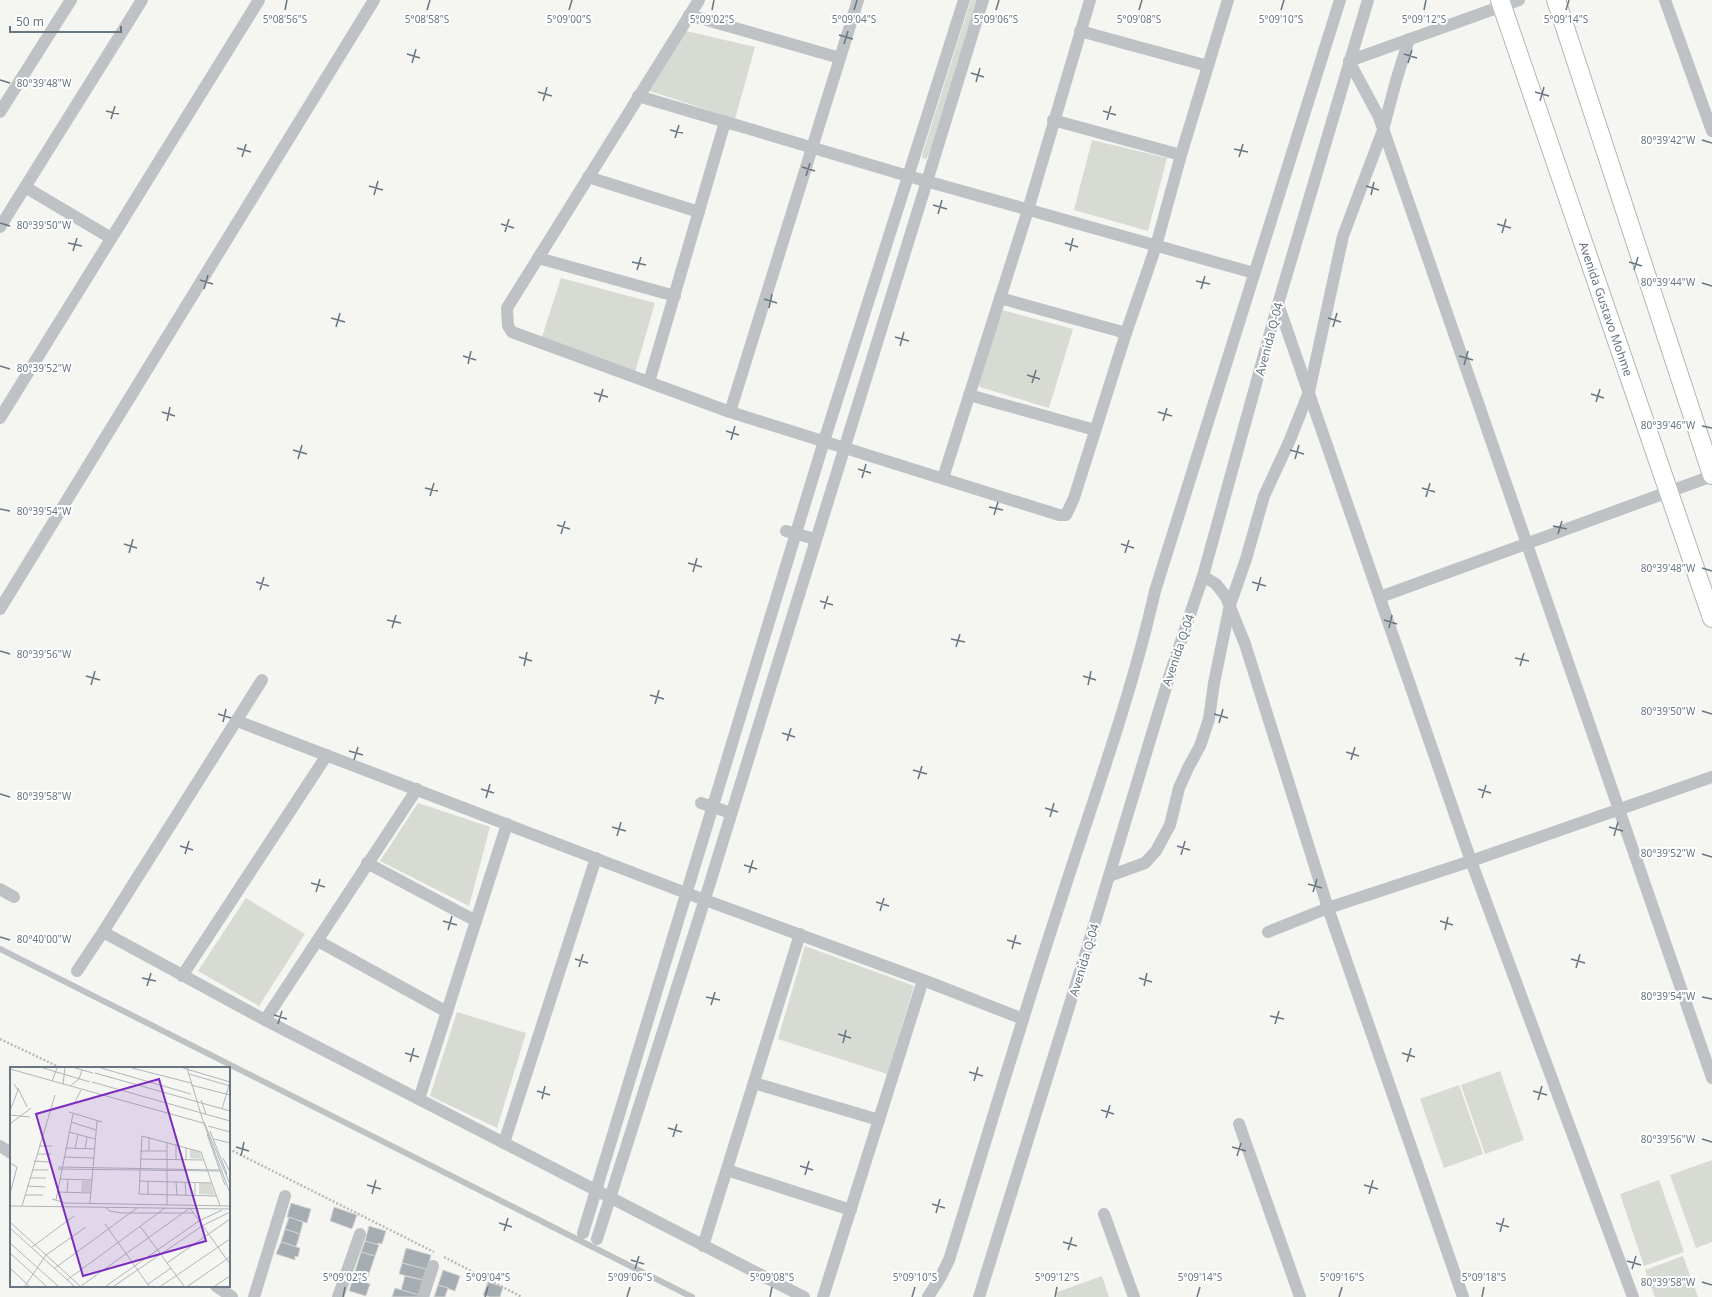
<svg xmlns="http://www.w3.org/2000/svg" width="1712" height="1297" viewBox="0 0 1712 1297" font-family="'Noto Sans',sans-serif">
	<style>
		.green { fill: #d7dbd3 }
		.building { fill: #a6adb2; stroke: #d6d6d4 }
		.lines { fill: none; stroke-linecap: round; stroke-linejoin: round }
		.secondary-casing { stroke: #b1b6b9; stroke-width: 20 }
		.path { stroke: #b8bbbd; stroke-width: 2.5; stroke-dasharray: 2 2; stroke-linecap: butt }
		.lane { stroke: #bec2c5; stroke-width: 6 }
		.street { stroke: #bec2c5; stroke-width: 12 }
		.secondary { stroke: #fff; stroke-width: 18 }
		.ticks { fill: none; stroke: #677680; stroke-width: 1.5 }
		.labels { text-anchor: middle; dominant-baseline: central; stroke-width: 4; stroke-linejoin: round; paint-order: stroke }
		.street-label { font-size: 12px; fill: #677680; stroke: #fff }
		.inset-road { fill: none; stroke: #afb7ba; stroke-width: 1 }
		.view { fill: #7b2cbf; fill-opacity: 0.15; stroke: #7b2cbf; stroke-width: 2 }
		.inset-edge { fill: none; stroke: #677680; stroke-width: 2 }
		.ticks-label { font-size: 10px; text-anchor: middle; fill: #677680; stroke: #fff; stroke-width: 4; stroke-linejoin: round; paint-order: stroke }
	</style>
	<rect width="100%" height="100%" fill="#f5f5f2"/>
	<g class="green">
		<path d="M971 0H978L929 154 926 159 922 158 923 152Z"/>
		<path d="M686 31 755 47 735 119 647 90Z"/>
		<path d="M1092 140 1167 158 1148 231 1074 210Z"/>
		<path d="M561 278 655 303 635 372 541 340Z"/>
		<path d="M1002 310 1073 329 1049 408 980 387 977 380Z"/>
		<path d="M418 803 490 827 469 906 380 861Z"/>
		<path d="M246 898 305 934 259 1006 198 971Z"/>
		<path d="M805 946 914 986 887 1074 778 1039Z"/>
		<path d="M457 1012 526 1033 497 1128 430 1096Z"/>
		<path d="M1500 1071 1524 1140 1485 1154 1461 1085Z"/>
		<path d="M1459 1085 1483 1154 1444 1168 1420 1099Z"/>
		<path d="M1712 1160V1242L1696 1248 1670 1175Z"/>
		<path d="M1659 1180 1684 1252 1644 1266 1620 1194Z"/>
		<path d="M1683 1256 1698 1297H1655L1645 1270Z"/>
		<path d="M1102 1276 1109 1297H1057L1055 1293Z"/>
	</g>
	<g class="building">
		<path d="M291 1203 311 1209 307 1223 287 1217Z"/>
		<path d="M334 1207 357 1215 352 1229 330 1221Z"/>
		<path d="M289 1217 303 1222 300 1234 285 1229Z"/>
		<path d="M369 1226 386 1231 382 1244 378 1243 377 1245 365 1241Z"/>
		<path d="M285 1229 300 1234 296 1247 281 1242Z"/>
		<path d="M365 1241 379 1245 375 1256 361 1252Z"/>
		<path d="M281 1242 300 1248 298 1257 295 1256V1260L276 1254Z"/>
		<path d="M406 1248 431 1255 427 1270 402 1263Z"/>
		<path d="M361 1252 375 1256 366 1283 353 1278Z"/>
		<path d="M402 1263 426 1269 423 1280 399 1274Z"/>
		<path d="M443 1270 460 1276 455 1291 438 1285Z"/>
		<path d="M405 1276 423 1280 419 1295 401 1290Z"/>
		<path d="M353 1278 370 1284 366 1296 349 1291Z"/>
		<path d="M488 1282 503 1287 500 1297H490L483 1295Z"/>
		<path d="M438 1285 448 1288 445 1297H434Z"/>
		<path d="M395 1288 419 1295 418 1297H392Z"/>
	</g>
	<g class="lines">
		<g class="secondary-casing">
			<g id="secondary">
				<path d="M1500 0 1712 618"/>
				<path d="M1556 0 1712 475"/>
			</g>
		</g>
		<g class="path">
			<path d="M0 1039 61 1068"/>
			<path d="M229 1149 434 1252"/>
			<path d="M444 1257 522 1297"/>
		</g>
		<path class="lane" d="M0 949 692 1297"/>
		<g class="street">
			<path d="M699 0 507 308 508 326 512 332 730 412 1059 515H1066L1074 498 1126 333 1156 246 1181 155 1228 0"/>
			<path d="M1519 0 1349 61 1379 117 1712 1078"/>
			<path d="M1665 0 1712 131"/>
			<path d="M689 15 840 58"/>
			<path d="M1080 31 1208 66"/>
			<path d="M638 96 908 176 1254 273"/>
			<path d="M0 112 71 0"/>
			<path d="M1053 120 1181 155"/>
			<path d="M588 177 699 212"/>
			<path d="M25 187 111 238"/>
			<path d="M0 227 142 0"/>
			<path d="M538 258 675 296"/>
			<path d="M1000 298 1126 333"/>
			<path d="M1278 304 1471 861 1633 1297"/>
			<path d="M649 382 725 122"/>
			<path d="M969 395 1095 430"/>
			<path d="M730 412 858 0"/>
			<path d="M0 418 259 0"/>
			<path d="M943 478 1028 210 1090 0"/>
			<path d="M786 531 815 539"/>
			<path d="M1203 576 1216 584 1226 597 1245 644 1328 908 1463 1297"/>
			<path d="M1380 597 1712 476"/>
			<path d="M0 609 374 0"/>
			<path d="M237 721 686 893 923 980 1023 1019"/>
			<path d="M701 803 731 813"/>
			<path d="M367 863 476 921"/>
			<path d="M1109 876 1145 863 1156 851 1170 825 1179 788 1188 768 1200 746 1209 719 1214 683 1230 605 1246 559 1264 496 1289 442 1309 392 1343 236 1383 130 1396 81 1409 39"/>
			<path d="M0 889 14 897"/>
			<path d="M103 932 265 1020 804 1297"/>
			<path d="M1268 932 1328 908 1471 861 1712 777"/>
			<path d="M318 941 447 1012"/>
			<path d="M77 971 103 932 262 680"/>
			<path d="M182 976 327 755"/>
			<path d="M265 1020 417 789"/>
			<path d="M754 1083 879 1120"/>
			<path d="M419 1099 507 824"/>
			<path d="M1239 1124 1300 1297"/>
			<path d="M504 1143 596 858"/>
			<path d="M0 1146 11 1153"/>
			<path d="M727 1170 851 1210"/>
			<path d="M1104 1214 1134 1297"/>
			<path d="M583 1233 824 441 964 0"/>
			<path d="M597 1239 705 899 983 0"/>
			<path d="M703 1246 800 934"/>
			<path d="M216 1286 232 1297"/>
			<path d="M254 1297 285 1196"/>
			<path d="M338 1297 360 1234"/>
			<path d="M423 1297 433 1266"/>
			<path d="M823 1297 923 980"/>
			<path d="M928 1297 940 1278 949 1260C986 1141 1021 1022 1060 903 1093 800 1131 697 1155 591L1340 0"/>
			<path d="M979 1297 1086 952 1170 674 1203 576 1278 304 1368 0"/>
		</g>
		<use href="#secondary" class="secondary"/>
	</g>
	<path class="ticks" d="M285 10 287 0M427 10 430 0M569 10 572 0M712 10 714 0M854 10 857 0M996 10 999 0M1139 10 1142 0M1281 10 1284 0M1424 10 1426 0M1566 10 1569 0M839 35 853 39M844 44 848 31M407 54 420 58M1404 54 1417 58M412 63 416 49M1408 63 1412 50M971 73 984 77M0 80 10 83M976 82 980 68M538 92 552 96M1535 92 1549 96M543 101 547 87M1540 101 1544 87M106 111 119 114M1103 111 1116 115M111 119 115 106M1107 120 1111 106M670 130 683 133M675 138 679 125M1702 140 1712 143M237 148 251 152M1234 149 1248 152M242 157 246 144M1239 157 1243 144M802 167 815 171M806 176 810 163M369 186 383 190M1366 186 1379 190M374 195 378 181M1371 195 1374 182M933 205 947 209M938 214 942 200M0 223 10 226M501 224 514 228M1497 224 1511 228M505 232 509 219M1502 233 1506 219M68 243 82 246M1065 243 1078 247M73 251 77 238M1070 251 1073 238M632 262 646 265M1629 262 1642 266M637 270 641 257M1634 270 1638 257M200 280 213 284M1196 281 1210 284M1702 283 1712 286M204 289 208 275M1201 289 1205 276M764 299 777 303M769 308 772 294M331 318 345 322M1328 318 1341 322M336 327 340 313M1333 327 1337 313M895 337 909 341M900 346 904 332M463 356 476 360M1459 356 1473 360M468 364 471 351M1464 365 1468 351M0 366 10 369M1027 375 1040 379M1032 383 1036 370M594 393 608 397M1591 394 1604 398M599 402 603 389M1596 402 1600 389M162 412 175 416M1158 412 1172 416M167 421 170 407M1163 421 1167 408M1702 426 1712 428M726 431 739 435M731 440 735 426M293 450 307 454M1290 450 1304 454M298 459 302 445M1295 459 1299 445M858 469 871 473M862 478 866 464M425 488 438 491M1422 488 1435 492M430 496 434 483M1426 497 1430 483M989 507 1003 510M0 509 10 511M994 515 998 502M557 525 570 529M1553 526 1567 529M561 534 565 521M1558 534 1562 521M124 544 137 548M1121 544 1134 548M129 553 133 539M1125 553 1129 540M688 563 702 567M1702 568 1712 571M693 572 697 558M256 582 269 586M1252 582 1266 586M260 590 264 577M1257 591 1261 577M820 601 833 605M824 609 828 596M387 620 401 623M1384 620 1397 624M392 628 396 615M1389 628 1392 615M951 639 965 642M956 647 960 634M0 651 10 654M519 657 532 661M1515 658 1529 661M524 666 527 652M1520 666 1524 653M86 676 100 680M1083 676 1096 680M91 685 95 671M1088 685 1091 671M650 695 664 699M655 704 659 690M1702 711 1712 714M218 714 231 718M1214 714 1228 718M223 722 226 709M1219 723 1223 709M782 733 795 737M787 741 791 728M349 751 363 755M1346 752 1359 756M354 760 358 747M1351 760 1355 747M913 770 927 774M918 779 922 766M481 789 494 793M1478 789 1491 793M0 794 10 797M486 798 490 784M1482 798 1486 785M1045 808 1058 812M1050 817 1054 803M612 827 626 831M1609 827 1623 831M617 836 621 822M1614 836 1618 822M180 846 193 850M1177 846 1190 850M185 854 189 841M1702 854 1712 857M1181 855 1185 841M744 865 757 869M749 873 753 860M311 883 325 887M1308 884 1322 888M316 892 320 879M1313 892 1317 879M876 902 889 906M880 911 884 898M443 921 457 925M1440 921 1453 925M448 930 452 916M1445 930 1448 917M0 937 10 940M1007 940 1021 944M1012 949 1016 935M575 959 588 963M1571 959 1585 963M579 967 583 954M1576 968 1580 954M142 978 156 981M1139 978 1152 982M147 986 151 973M1144 986 1147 973M706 997 720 1000M1702 997 1712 999M711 1005 715 992M274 1015 287 1019M1270 1016 1284 1019M278 1024 282 1011M1275 1024 1279 1011M838 1034 851 1038M843 1043 846 1030M405 1053 419 1057M1402 1053 1415 1057M410 1062 414 1048M1407 1062 1411 1048M969 1072 983 1076M974 1081 978 1067M537 1091 550 1095M1533 1091 1547 1095M542 1099 545 1086M1538 1100 1542 1086M1101 1110 1114 1114M1106 1118 1110 1105M668 1128 682 1132M673 1137 677 1124M1702 1139 1712 1142M236 1147 249 1151M1232 1147 1246 1151M241 1156 244 1142M1237 1156 1241 1143M800 1166 813 1170M805 1175 809 1161M367 1185 381 1189M1364 1185 1378 1189M372 1194 376 1180M1369 1194 1373 1180M932 1204 945 1208M936 1213 940 1199M499 1223 512 1227M1496 1223 1509 1227M504 1231 508 1218M1500 1232 1504 1218M1063 1242 1077 1246M1068 1250 1072 1237M631 1260 644 1264M1627 1261 1641 1265M635 1269 639 1256M1632 1269 1636 1256M1702 1282 1712 1285M343 1297 345 1287M485 1297 488 1287M627 1297 630 1287M770 1297 772 1287M912 1297 915 1287M1055 1297 1057 1287M1197 1297 1200 1287M1339 1297 1342 1287M1482 1297 1484 1287"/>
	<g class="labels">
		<g class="street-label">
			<text transform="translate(1606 309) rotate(71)">Avenida Gustavo Mohme</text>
			<text transform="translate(1269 339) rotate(-75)">Avenida Q-04</text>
			<text transform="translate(1178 650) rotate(-71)">Avenida Q-04</text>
			<text transform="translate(1084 960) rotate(-73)">Avenida Q-04</text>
		</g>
	</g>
	<g transform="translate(10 1067)">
		<rect width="220" height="220" fill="#f5f5f2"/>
		<path d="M180 82 190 85 192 92 180 91ZM72 114H81L80 125H71ZM189 116H201L205 128 189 127Z" fill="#d7dbd3"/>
		<path class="inset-road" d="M33 1 80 15M65 1 83 6M91 1 181 27M122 1 181 16M173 1 220 15M177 1 193 54M0 2 193 56M85 6 220 44M179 7 220 19M42 14 47 1M82 15 220 54M53 17 55 1M181 18 220 28M60 19 69 12 72 3M8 21 17 40M191 33 196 47M64 37 71 23M212 42 220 15M0 44 8 23 4 17M59 45 92 55M0 48 20 50M193 54 220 126M61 55 86 63M194 55 220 117M0 57 21 41M198 59 220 65M200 64 217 107M59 65 85 72M197 67 215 118M139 70V84M204 72 220 76M166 77V93M29 79H42M176 80V93M56 81 85 82M65 82 68 67M75 82 77 70M130 84H157M27 87H41M54 90 84 91M213 91 220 105M130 92 194 93M24 94 39 95M0 96 7 100 0 127M48 100 209 103M48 102 210 104M22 103H38M20 111H36M50 112 82 113M129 114 201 116M138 114V127M166 115 167 128M175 115 176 128M185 115V128M17 119 35 120M47 125 81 126M57 125 58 112M15 128H33M206 129 129 127 132 69 191 85 210 139M42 132 55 136 220 139M46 133 63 47M80 136 87 54M157 138V75M0 139 220 142M12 139 45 28M96 141 100 144 111 146H184M0 155 70 219M95 157 139 219M130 159 174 219M0 161 64 219M0 176 48 219M22 180 64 149M0 186 36 219M157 196 220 152M0 201 19 219M45 201 127 141M57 213 155 141M138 217 161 201M15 219 36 188 76 160M71 219 180 141 220 197M96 219 189 154 212 143M104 219 192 159 220 145M151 219 220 172M178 219 220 190M205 219 220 209"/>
		<path class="view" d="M149 12 196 174 73 209 26 47Z"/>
		<rect width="220" height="220" class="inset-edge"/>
	</g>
	<g class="ticks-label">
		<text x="285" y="23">5°08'56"S</text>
		<text x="427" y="23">5°08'58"S</text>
		<text x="569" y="23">5°09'00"S</text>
		<text x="712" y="23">5°09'02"S</text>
		<text x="854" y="23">5°09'04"S</text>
		<text x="996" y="23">5°09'06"S</text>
		<text x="1139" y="23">5°09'08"S</text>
		<text x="1281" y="23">5°09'10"S</text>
		<text x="1424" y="23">5°09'12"S</text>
		<text x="1566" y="23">5°09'14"S</text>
		<text x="44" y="87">80°39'48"W</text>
		<text x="1668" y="144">80°39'42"W</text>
		<text x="44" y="229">80°39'50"W</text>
		<text x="1668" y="286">80°39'44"W</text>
		<text x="44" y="372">80°39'52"W</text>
		<text x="1668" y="429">80°39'46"W</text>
		<text x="44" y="515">80°39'54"W</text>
		<text x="1668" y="572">80°39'48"W</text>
		<text x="44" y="658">80°39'56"W</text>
		<text x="1668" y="715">80°39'50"W</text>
		<text x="44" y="800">80°39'58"W</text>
		<text x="1668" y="857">80°39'52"W</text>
		<text x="44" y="943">80°40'00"W</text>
		<text x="1668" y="1000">80°39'54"W</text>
		<text x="1668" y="1143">80°39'56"W</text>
		<text x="345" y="1281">5°09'02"S</text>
		<text x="488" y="1281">5°09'04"S</text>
		<text x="630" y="1281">5°09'06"S</text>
		<text x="772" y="1281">5°09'08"S</text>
		<text x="915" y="1281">5°09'10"S</text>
		<text x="1057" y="1281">5°09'12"S</text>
		<text x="1200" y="1281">5°09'14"S</text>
		<text x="1342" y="1281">5°09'16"S</text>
		<text x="1484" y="1281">5°09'18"S</text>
		<text x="1668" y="1286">80°39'58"W</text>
	</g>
	<path d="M10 26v6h111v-6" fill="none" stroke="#677680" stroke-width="2"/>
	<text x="16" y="26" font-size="12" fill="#677680" stroke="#ffffff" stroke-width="3" paint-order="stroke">50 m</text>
</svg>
